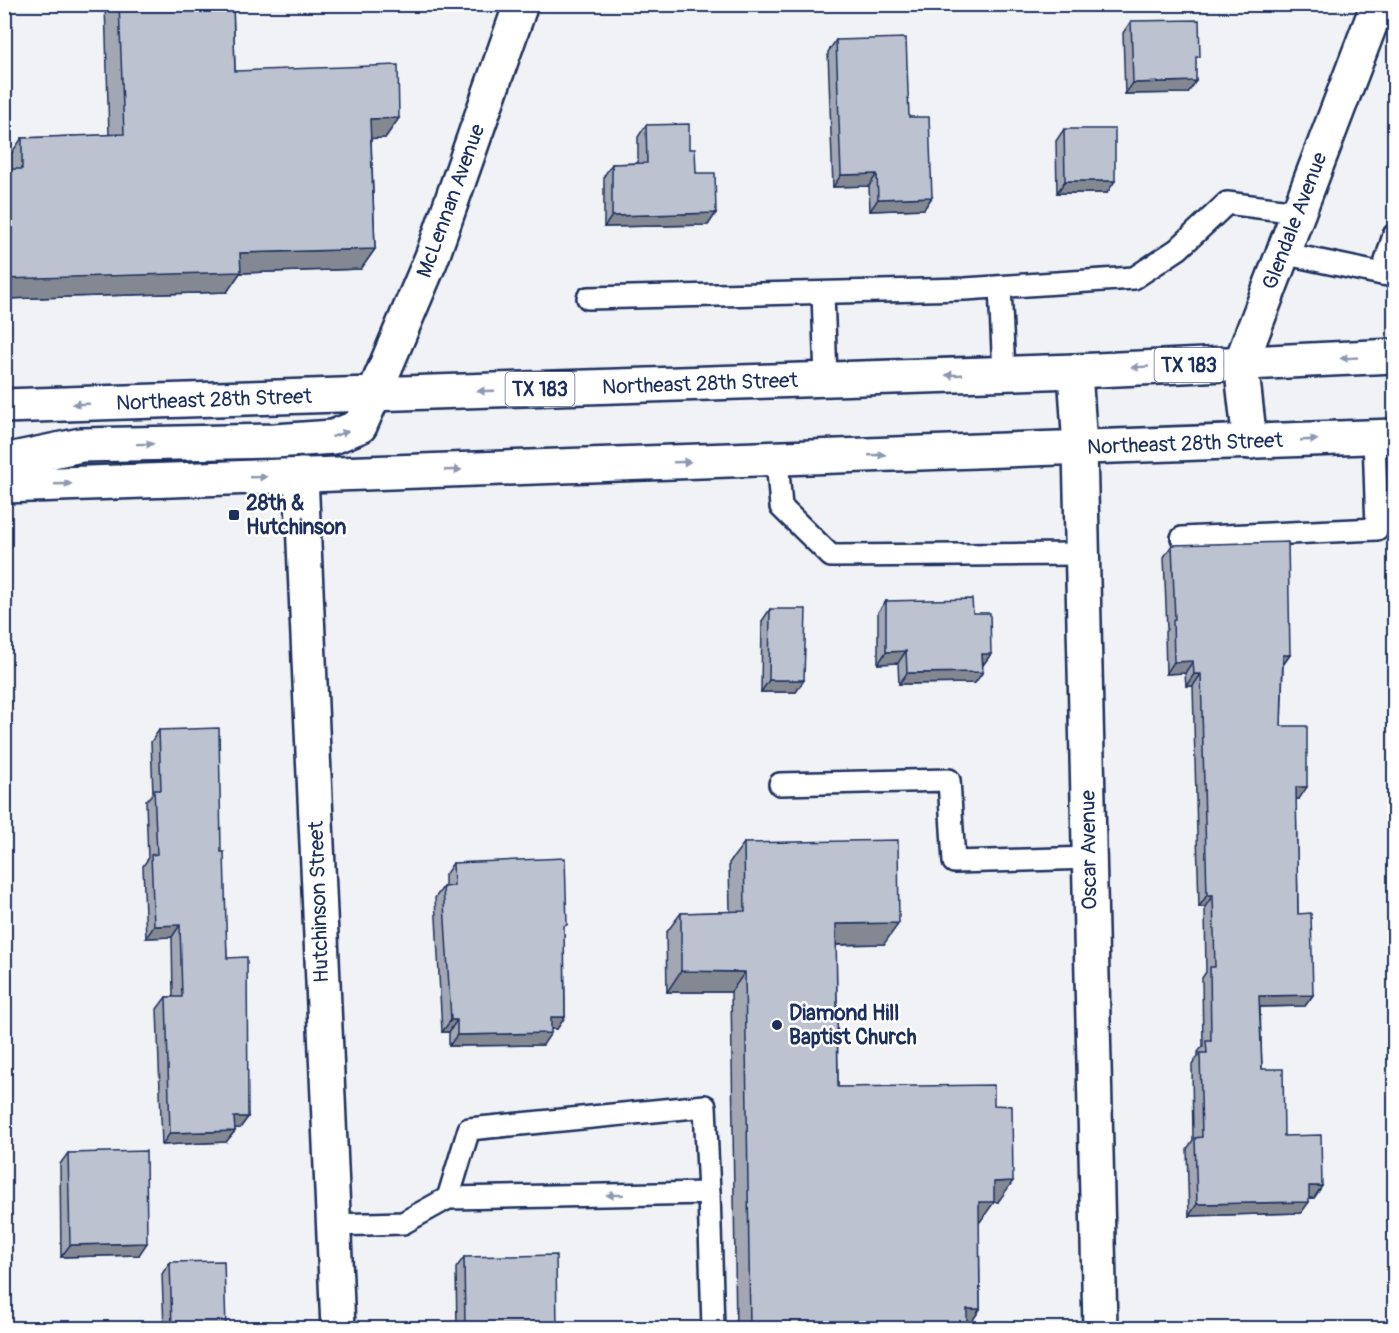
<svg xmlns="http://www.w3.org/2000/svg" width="1399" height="1333" viewBox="0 0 1399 1333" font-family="Pangolin,sans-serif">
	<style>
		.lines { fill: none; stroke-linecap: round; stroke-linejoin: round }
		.service-casing { stroke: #1b2f5e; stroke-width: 26 }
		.minor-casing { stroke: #1b2f5e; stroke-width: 38 }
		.primary-casing { stroke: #1b2f5e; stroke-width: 38 }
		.service { stroke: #fff; stroke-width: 21 }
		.minor { stroke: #fff; stroke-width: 33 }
		.primary { stroke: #fff; stroke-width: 33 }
		.wall { fill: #a2a7b3; stroke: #1b2f5e; stroke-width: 1.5 }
		.shaded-wall { fill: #848892; stroke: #1b2f5e; stroke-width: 1.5 }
		.building { fill: #bcc2d0; stroke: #1b2f5e; stroke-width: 1.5 }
		.oneway { fill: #8d97ae }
		.poi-dot { fill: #1b2f5e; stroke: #fff; stroke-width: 2 }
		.labels { text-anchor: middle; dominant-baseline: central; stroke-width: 5; stroke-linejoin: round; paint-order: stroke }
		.shield { fill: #fff; stroke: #5f6d8e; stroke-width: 1.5 }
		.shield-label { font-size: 20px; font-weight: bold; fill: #1b2f5e }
		.street-label { font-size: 21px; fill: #1b2f5e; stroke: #fff }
		.poi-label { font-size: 21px; font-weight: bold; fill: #1b2f5e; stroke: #fff; text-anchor: start }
	</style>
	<rect width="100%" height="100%" fill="#f1f2f5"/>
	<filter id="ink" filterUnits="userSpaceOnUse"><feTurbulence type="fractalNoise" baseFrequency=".0167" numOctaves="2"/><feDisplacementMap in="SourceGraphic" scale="12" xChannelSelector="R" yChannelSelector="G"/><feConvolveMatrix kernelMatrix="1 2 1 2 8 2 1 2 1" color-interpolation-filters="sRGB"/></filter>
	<g filter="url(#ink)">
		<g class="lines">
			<g class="service-casing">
				<g id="service">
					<path d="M1282 253 1382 274"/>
					<path d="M1394 276 1382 274 1394 235"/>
					<path d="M1000 287 1004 373"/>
					<path d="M823 293 826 379"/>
					<path d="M588 298 965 289 1134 278 1178 249 1227 203 1298 212"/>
					<path d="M777 459 781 507 831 556 1082 554"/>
					<path d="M1182 538 1377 529 1374 437"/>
					<path d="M780 784 949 780 954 862 1090 858"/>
					<path d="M448 1198 469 1129 705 1106 709 1193"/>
					<path d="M333 1225 403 1223 448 1198 709 1193 713 1328"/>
				</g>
			</g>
			<g class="minor-casing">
				<g id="minor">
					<path d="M1075 371 1080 448 1100 1328"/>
					<path d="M374 394 432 257 521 4"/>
					<path d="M1250 442 1241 363 1378 4"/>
					<path d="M301 475 338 1328"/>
				</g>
			</g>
			<g class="primary-casing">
				<g id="primary">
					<path d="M4 406 1075 371 1394 356"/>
					<path d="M4 461 81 445 275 441 333 437 360 426 374 394"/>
					<path d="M4 486 1394 436"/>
				</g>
			</g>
			<use href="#service" class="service"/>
			<use href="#minor" class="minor"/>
			<use href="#primary" class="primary"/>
		</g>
		<g class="wall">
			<path d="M105 4H233L235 71 399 118 385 138H371L375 249 361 269 240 273 227 292 4 299V169H8V158L22 138 109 135Z"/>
			<path d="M1131 21 1196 63 1188 93 1125 94 1123 33Z"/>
			<path d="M836 40 909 117 932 197 924 209 870 211 869 186 833 187 828 52Z"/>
			<path d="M646 125 689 149 696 173 716 213 708 225 604 227V176L612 164 638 163V137Z"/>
			<path d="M1064 129 1107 193H1057L1056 141Z"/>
			<path d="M1172 545 1290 655 1283 665 1281 726 1299 799H1296L1298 914 1313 995 1305 1006 1260 1007 1262 1069 1284 1136 1322 1186 1314 1198H1309L1301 1213 1189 1216 1187 1149 1193 1140 1192 1065 1198 1056V1052L1203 1046 1202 978 1206 972 1205 907H1199L1193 686H1186L1185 673 1166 674 1165 632 1167 629 1164 557Z"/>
			<path d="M886 601 991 654 983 665 975 683 899 684 898 663 878 664V612Z"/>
			<path d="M770 609 804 680 796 692H761L762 621Z"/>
			<path d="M159 730 221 852 227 958 248 1117 240 1128H234L235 1131 226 1142 162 1145 157 1009 166 997H173L172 937 146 938 143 866 148 859 146 801 153 793 151 742Z"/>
			<path d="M744 843 884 944 836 945 838 1087 994 1105 998 1202H994L979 1222 980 1309 967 1329H736L731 992H667L666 933 681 913 730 912 729 863Z"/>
			<path d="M453 863 564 930 565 1017 557 1029H551L543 1045 449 1046V1032H442L435 898 443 887H445V875Z"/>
			<path d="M68 1153 139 1255 61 1257 60 1164Z"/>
			<path d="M464 1257 557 1329H457L456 1268Z"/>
			<path d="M170 1262 226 1329H164L162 1274Z"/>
		</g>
		<g class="shaded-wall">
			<path d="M1196 81 1188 93 1125 94 1133 83Z"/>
			<path d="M399 118 385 138 356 139 370 119Z"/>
			<path d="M877 174 869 186 833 187 841 175Z"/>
			<path d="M1065 181H1115L1107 193H1057Z"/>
			<path d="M932 197 924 209 870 211 878 199Z"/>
			<path d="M716 213 708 225 604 227 612 216Z"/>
			<path d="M375 249 361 269 240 273 227 292 4 299V279L240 253Z"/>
			<path d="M906 651 898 663 878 664 886 652Z"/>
			<path d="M982 654H991L983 665Z"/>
			<path d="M1283 655H1290L1282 666Z"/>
			<path d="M1193 661 1185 673 1166 674 1174 662Z"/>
			<path d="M983 672 975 683 899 684 907 673Z"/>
			<path d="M1194 674H1201L1193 686H1186Z"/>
			<path d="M769 680H804L796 692H761Z"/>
			<path d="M1296 787H1307L1299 799H1287Z"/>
			<path d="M1207 895H1213L1205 907H1199Z"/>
			<path d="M899 923 884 944 821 945 836 924Z"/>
			<path d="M180 925 172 937 146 938 154 926Z"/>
			<path d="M681 971 745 972 731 992H667Z"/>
			<path d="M1313 995 1305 1006 1251 1007 1259 996Z"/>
			<path d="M551 1017H565L557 1029 543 1028Z"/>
			<path d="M451 1020H457L449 1032H442Z"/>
			<path d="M551 1033 543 1045 449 1046 457 1035Z"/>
			<path d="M234 1117H248L240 1128 226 1129Z"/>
			<path d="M235 1131 226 1142 162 1145 170 1133Z"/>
			<path d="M1013 1181 998 1202H994L980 1222 964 1223 994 1182Z"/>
			<path d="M1309 1186H1322L1314 1198H1301Z"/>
			<path d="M1309 1202 1301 1213 1189 1216 1197 1204Z"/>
			<path d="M147 1243 139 1255 61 1257 70 1245Z"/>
			<path d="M967 1309H980L967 1329H865Z"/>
		</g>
		<g class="building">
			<path d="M119 4H233L235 71 398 65 399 118 370 119 375 249 240 253 241 272 4 279V169H22V138L124 134Z"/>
			<path d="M1199 20 1200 57H1196V81L1133 83 1131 21Z"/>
			<path d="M906 38 909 117H929L932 197 878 199 877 174 841 175 836 40Z"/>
			<path d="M689 124V149H695L696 173H715L716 213 612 216V164L647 163 646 125Z"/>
			<path d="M1064 129H1115V181H1065Z"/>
			<path d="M1288 542 1290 655H1283L1281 726H1307V787H1296L1298 914 1311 913 1313 995 1259 996 1262 1069H1283L1284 1136 1321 1135 1322 1186H1309V1202L1197 1204 1195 1138 1202 1137 1200 1053H1207L1206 1041H1211L1210 967H1215L1213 895H1207L1201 674H1194L1193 661 1174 662 1173 620H1175L1172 545Z"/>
			<path d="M972 599 973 613H990L991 654H982L983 672 907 673 906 651 886 652V601Z"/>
			<path d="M770 609H806L804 680H769Z"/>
			<path d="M219 728 221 852H224L227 958 247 957 248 1117H234L235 1131 170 1133 166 997H182L180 925 154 926 151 855 157 854 154 790H161L159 730Z"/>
			<path d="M898 840 899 923 836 924 838 1087 994 1085V1105L1012 1106 1013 1181 994 1182V1202H979L980 1309H967V1327L750 1329 745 972 681 971V913L745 911 744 843Z"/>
			<path d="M565 858 567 925 564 926 565 1017H551V1033L457 1035V1020H451L443 887 454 886 453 863Z"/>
			<path d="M146 1151 147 1243 70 1245 68 1153Z"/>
			<path d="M556 1255 557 1329H465L464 1257Z"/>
			<path d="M224 1261 226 1329H172L170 1262Z"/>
		</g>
		<defs><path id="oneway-solid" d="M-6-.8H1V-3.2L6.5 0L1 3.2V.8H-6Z" transform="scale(1.5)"/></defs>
		<g class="oneway">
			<use href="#oneway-solid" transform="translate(1349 358) rotate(177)"/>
			<use href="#oneway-solid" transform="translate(1140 367) rotate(177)"/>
			<use href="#oneway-solid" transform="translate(954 375) rotate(178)"/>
			<use href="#oneway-solid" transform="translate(486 391) rotate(178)"/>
			<use href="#oneway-solid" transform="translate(81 404) rotate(178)"/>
			<use href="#oneway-solid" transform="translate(340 434) rotate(-20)"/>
			<use href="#oneway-solid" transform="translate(1309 440) rotate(-2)"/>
			<use href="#oneway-solid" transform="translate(145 444) rotate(-1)"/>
			<use href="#oneway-solid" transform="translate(877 455) rotate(-2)"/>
			<use href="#oneway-solid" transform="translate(682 462) rotate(-2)"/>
			<use href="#oneway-solid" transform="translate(453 470) rotate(-2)"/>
			<use href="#oneway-solid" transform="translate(258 477) rotate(-2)"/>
			<use href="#oneway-solid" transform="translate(63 484) rotate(-2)"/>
			<use href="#oneway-solid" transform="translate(615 1195) rotate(179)"/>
		</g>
	</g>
	<g class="poi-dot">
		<rect x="228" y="509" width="12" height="12" rx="3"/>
		<circle cx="777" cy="1025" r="6"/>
	</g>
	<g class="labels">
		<g class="shield">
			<rect x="1154.5" y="348" width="69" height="34" rx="4.5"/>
			<rect x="505.5" y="372" width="69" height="34" rx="4.5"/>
		</g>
		<g class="shield-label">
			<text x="1189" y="365">TX 183</text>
			<text x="540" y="389">TX 183</text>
		</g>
		<g class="street-label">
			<text transform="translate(451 201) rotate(-70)">McLennan Avenue</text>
			<text transform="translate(1295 221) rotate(-69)">Glendale Avenue</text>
			<text transform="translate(700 384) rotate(-2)">Northeast 28th Street</text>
			<text transform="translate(214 400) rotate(-2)">Northeast 28th Street</text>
			<text transform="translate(1185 444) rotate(-2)">Northeast 28th Street</text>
			<text transform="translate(1089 850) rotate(-91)">Oscar Avenue</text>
			<text transform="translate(319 902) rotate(-92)">Hutchinson Street</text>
		</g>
		<g class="poi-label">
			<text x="246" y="503">28th &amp;<tspan x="246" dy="24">Hutchinson</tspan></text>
			<text x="789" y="1013">Diamond Hill<tspan x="789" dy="24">Baptist Church</tspan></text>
		</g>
	</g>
	<rect width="1399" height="1333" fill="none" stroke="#fff" stroke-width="24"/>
	<rect x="12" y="12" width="1375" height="1309" fill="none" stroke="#1b2f5e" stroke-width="2" filter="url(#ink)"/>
</svg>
